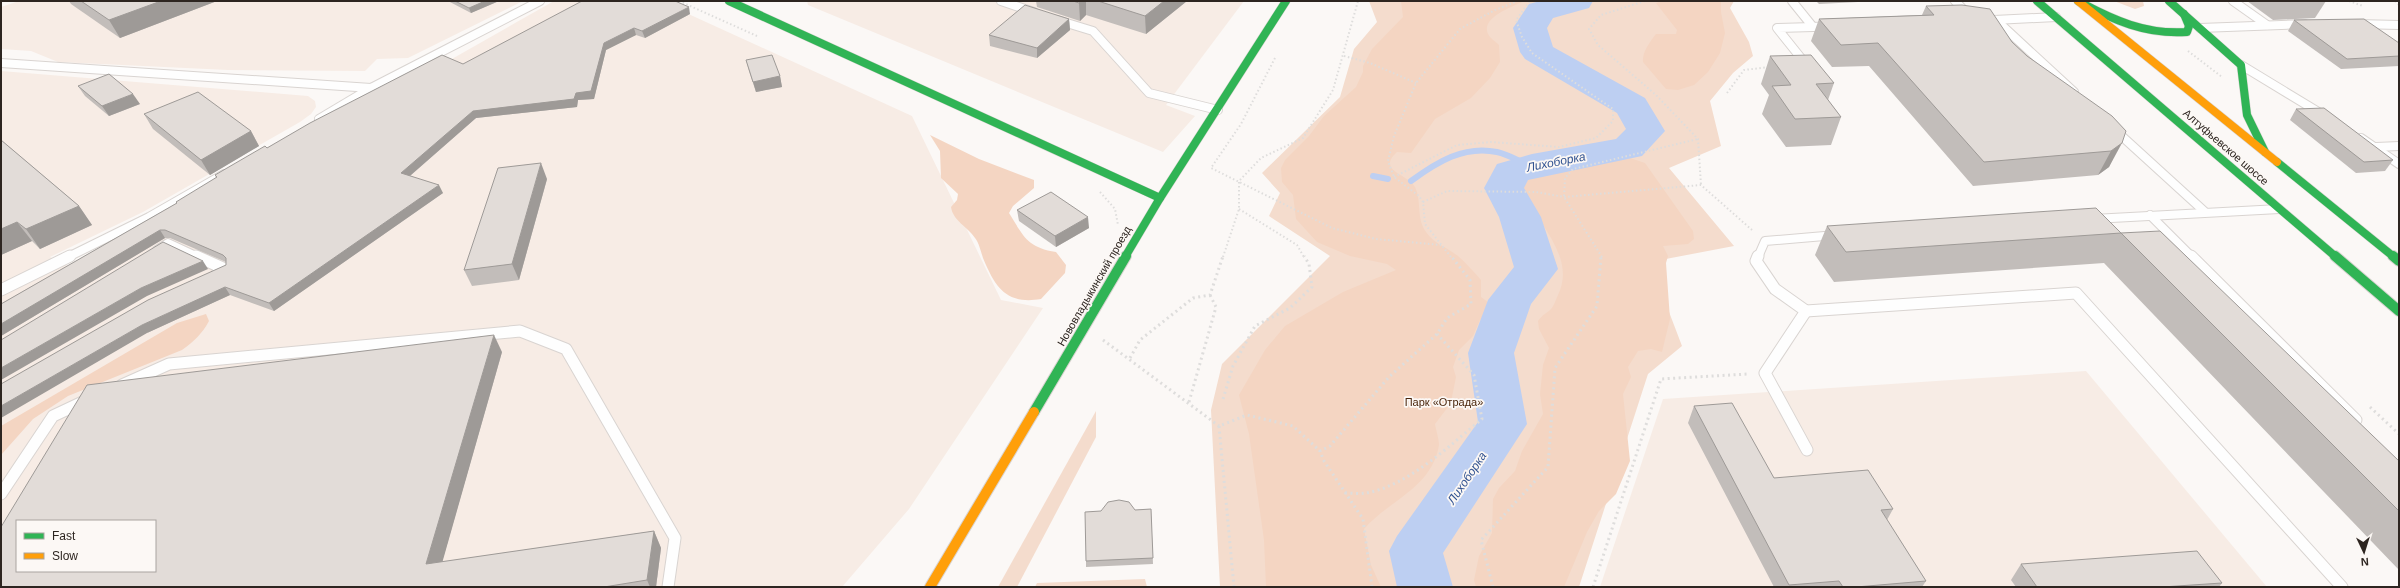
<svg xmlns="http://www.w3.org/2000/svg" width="2400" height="588" viewBox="0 0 2400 588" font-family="Arial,sans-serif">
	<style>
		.built { fill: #f7ece5; fill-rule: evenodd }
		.green { fill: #f4dccd }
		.forest { fill: #f4d5c2 }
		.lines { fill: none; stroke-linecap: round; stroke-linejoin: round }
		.stream { stroke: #bdcff2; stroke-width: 6 }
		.river { fill: #bdcff2; fill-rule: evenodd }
		.lane-far1-casing { stroke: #d9d4d1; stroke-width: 10 }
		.lane-casing { stroke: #d9d4d1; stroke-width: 13 }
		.fast-far1-casing { stroke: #d9d4d1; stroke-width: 9 }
		.fast-casing { stroke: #d9d4d1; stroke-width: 12 }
		.slow-far1-casing { stroke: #d9d4d1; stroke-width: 9 }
		.slow-casing { stroke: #d9d4d1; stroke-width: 12 }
		.path-far1 { stroke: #dedddc; stroke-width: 2; stroke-dasharray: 1.5 2.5; stroke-linecap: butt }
		.path { stroke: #dedddc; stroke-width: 3; stroke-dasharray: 2 3.5; stroke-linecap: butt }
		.lane-far1 { stroke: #fefefe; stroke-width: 8 }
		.lane { stroke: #fefefe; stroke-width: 11 }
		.fast-far1 { stroke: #30b455; stroke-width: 8 }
		.fast { stroke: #30b455; stroke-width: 10 }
		.slow-far1 { stroke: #ff9f0a; stroke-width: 8 }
		.slow { stroke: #ff9f0a; stroke-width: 10 }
		.wall { fill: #c2bdba }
		.shaded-wall { fill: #9e9a97 }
		.building { fill: #e2dcd8; stroke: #9e9a97; fill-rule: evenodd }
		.labels { text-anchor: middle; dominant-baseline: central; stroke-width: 3.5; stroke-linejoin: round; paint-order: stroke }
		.street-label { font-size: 11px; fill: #2d2520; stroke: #fcf8f5 }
		.park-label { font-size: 11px; fill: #4a260d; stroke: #fcf8f5 }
		.water-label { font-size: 12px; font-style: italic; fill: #325391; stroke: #fcf8f5 }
	</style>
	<rect width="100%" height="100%" fill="#fbf8f6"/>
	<g class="built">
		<path d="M19 1H523L408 58 377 59 365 71 228 70 58 62 31 51 1 49V7Z"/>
		<path d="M554 1H660L912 116 1001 300 1043 308 909 509 842 587H1V71L308 96 315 101 316 107 311 114 300 122 143 212 50 257 78 271ZM17 521H155V571H17Z"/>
		<path d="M807 1H1244L1166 105 1195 116 1163 152 808 5Z"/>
		<path d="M2086 371 2267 587H1600L1663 399Z"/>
	</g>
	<g class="green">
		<path d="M1369 1H1734L1730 8 1749 42 1753 56 1733 73 1710 101 1721 146 1669 168 1734 246 1650 262 1682 346 1648 374 1579 587H1220L1211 410 1222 364 1330 256 1269 216 1280 193 1262 173 1340 97 1354 49 1377 22Z"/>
		<path d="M2114 1H2143L2144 6 2135 9Z"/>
		<path d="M1096 411V437L1017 587H998Z"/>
		<path d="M1145 579 1147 587H1035L1037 583Z"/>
	</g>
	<g class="forest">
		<path d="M1401 1H1524C1515 6 1480 17 1488 34 1490 38 1496 42 1499 45L1500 62 1490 78 1471 98 1435 119 1411 153 1397 152C1376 171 1408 174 1415 187 1422 201 1416 218 1426 232 1434 244 1447 247 1458 256 1466 263 1474 272 1481 280V297L1496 308 1490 315 1480 320 1473 336 1459 350 1453 367 1456 377 1452 397 1448 407 1435 424C1436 430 1439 439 1439 445 1432 488 1389 500 1364 529L1371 565 1381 587H1266L1264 540 1249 434 1239 395 1265 350 1285 326 1343 292 1396 270 1387 264 1350 256 1317 242 1296 219 1293 195 1282 182 1281 168 1285 160 1309 136 1324 116 1356 87 1363 72V66L1372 49 1403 17Z"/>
		<path d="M1662 1H1721V12L1725 33 1720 53 1708 72 1694 85 1678 90 1666 89 1643 62C1642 52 1650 42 1656 34H1676L1677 30 1656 3Z"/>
		<path d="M930 135 979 159 1034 180V188L1013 206 1009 213C1024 237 1027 247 1056 252L1066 265 1065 273 1041 299C1006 305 995 287 983 258 981 252 979 243 975 238 968 227 953 221 951 207L957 200 958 194 941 178 940 151Z"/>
		<path d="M1624 156 1645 163 1693 231 1694 239 1688 244 1663 246 1668 256 1666 263 1670 319 1662 352 1651 349 1638 351 1628 367 1631 377 1623 394 1630 461 1616 494 1599 511 1587 532 1564 587H1476L1474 580 1479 556 1492 533 1493 499 1499 488 1515 471 1522 451 1543 414 1540 394 1543 365 1549 348 1539 329 1538 321C1542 315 1547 313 1551 309 1554 306 1556 299 1558 295 1578 254 1531 220 1522 184 1550 161 1589 158 1624 156Z"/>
		<path d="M206 314 209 321C202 334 193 342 182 350L68 396 33 419 1 455V426L177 323Z"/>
	</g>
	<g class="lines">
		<g class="stream">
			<path d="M1373 176 1388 179"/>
			<path d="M1411 181C1437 162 1464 145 1497 152 1510 155 1520 162 1532 166"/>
		</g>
		<path class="river" d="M1540 1H1593L1589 8 1553 18 1547 28 1553 47 1645 98 1665 131 1642 156 1528 180 1524 188 1541 217 1558 269 1531 304 1514 353 1527 424 1443 553 1453 587H1397L1389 551 1397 536 1478 422 1468 353 1488 300 1514 267 1499 217 1484 188 1497 164 1532 154 1616 139 1626 129 1617 113 1525 59 1520 52 1513 28 1529 4Z"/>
		<g class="lane-far1-casing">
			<g id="lane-far1">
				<path d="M1001 1 1034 12"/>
				<path d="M1792 1 1813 27 1830 26"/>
				<path d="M1955 1 1968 14"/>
				<path d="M2233 1 2267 25"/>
				<path d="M1057 20 1093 31 1149 93 1218 110"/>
				<path d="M1994 20 2056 17"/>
				<path d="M1996 20 2074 92"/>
				<path d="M2357 24 2399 25"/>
				<path d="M2200 28 2305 24"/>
				<path d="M1 63 371 88 540 1"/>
				<path d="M1805 63 1777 28 1813 27"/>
				<path d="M2241 65 2325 116"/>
				<path d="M319 119 371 88"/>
				<path d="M2115 130 2205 212"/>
				<path d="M2361 138 2399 164"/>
				<path d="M2376 147 2399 146"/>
				<path d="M2150 215 2192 257"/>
				<path d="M2093 219 2279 209"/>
				<path d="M157 250 168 243 198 257"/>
				<path d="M68 257 149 217 224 174"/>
				<path d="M1758 257 1765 241 1836 235"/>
			</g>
		</g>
		<g class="lane-casing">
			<g id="lane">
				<path d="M196 256 225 269 218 272"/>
				<path d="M1758 256 1756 261 1775 289 1806 311 2076 293 2342 587"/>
				<path d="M2191 256 2356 420"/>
				<path d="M1 290 70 256"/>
				<path d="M1806 311 1765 373 1807 450"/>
				<path d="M122 385 169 364 520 331 566 349 675 538 668 587"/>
				<path d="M1 494 53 416 87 400"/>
			</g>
		</g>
		<g class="fast-far1-casing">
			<g id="fast-far1">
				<path d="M729 1 1160 198"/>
				<path d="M2037 1 2336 257"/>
				<path d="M2078 1C2113 20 2146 35 2187 32L2189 26 2184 14"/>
				<path d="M2169 1 2241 65 2247 115 2265 152"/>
				<path d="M2277 162 2394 257"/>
				<path d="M1125 257 1160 198 1286 1"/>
			</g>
		</g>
		<g class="fast-casing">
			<g id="fast">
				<path d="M2335 256 2399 311"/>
				<path d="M2393 256 2399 261"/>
				<path d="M1034 412 1126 256"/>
			</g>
		</g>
		<g class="slow-far1-casing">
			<path id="slow-far1" d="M2078 1 2277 162"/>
		</g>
		<g class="slow-casing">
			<path id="slow" d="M930 587 1034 412"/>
		</g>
		<g class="path-far1">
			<path d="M679 1 757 36"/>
			<path d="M1645 1 1601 15 1589 29 1598 45 1656 95 1698 139 1701 185"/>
			<path d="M2349 1 2363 6"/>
			<path d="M2395 1 2399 5"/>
			<path d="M2188 51 2222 77"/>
			<path d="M1344 56 1370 63 1416 83"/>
			<path d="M1275 58 1241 124 1211 168 1332 228 1376 239 1441 245"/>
			<path d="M1727 93 1744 70 1769 67"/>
			<path d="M1394 177 1457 145 1491 142 1559 147 1596 138 1613 121V109L1532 53 1522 37 1516 20 1530 1"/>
			<path d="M1100 192 1115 209 1118 225"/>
			<path d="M1423 202 1447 191 1536 192 1564 197 1701 185 1752 230"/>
			<path d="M1239 209 1297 245 1304 257"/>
			<path d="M1223 257 1239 209V181L1261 158 1303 138 1333 90 1358 1"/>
			<path d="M1451 257 1425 224 1423 202 1419 196 1394 177 1388 161 1394 136 1416 83 1460 29 1495 10 1518 1"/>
			<path d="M1602 257 1564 197 1565 178 1573 169 1698 139"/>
		</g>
		<g class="path">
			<path d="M1103 340 1219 426"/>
			<path d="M1130 358 1140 340 1193 298 1210 295 1223 256"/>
			<path d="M1223 399 1233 366 1255 326 1290 308 1312 287 1309 264 1304 256"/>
			<path d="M1189 402 1216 307 1210 295"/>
			<path d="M2370 407 2399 434"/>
			<path d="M1345 493C1352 493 1360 494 1366 493 1408 486 1450 445 1482 419L1474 375 1437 334"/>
			<path d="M1234 587 1219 426 1247 415 1293 426 1320 451"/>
			<path d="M1372 587 1363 519 1324 461 1320 451 1330 446 1389 377 1437 334 1447 318 1471 304 1470 280 1451 256"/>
			<path d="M1493 587 1481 540 1548 467 1555 368 1597 306 1601 256"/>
			<path d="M1593 587 1661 379 1748 374"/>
		</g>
		<use href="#lane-far1" class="lane-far1"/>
		<use href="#lane" class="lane"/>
		<use href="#fast-far1" class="fast-far1"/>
		<use href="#fast" class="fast"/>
		<use href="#slow-far1" class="slow-far1"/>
		<use href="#slow" class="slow"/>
	</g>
	<g class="wall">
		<path d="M69 1H217L120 38 71 4Z"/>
		<path d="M448 1H499L471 13Z"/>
		<path d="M1036 1H1187L1146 34 1086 15 1080 21 1037 7Z"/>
		<path d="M1816 1H1858V2L1819 4Z"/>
		<path d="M2247 1H2326L2315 18 2273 20Z"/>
		<path d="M1926 6 2012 42 2027 56 2126 131 2109 167 2098 175 1973 186 1869 66 1832 67 1811 41 1819 19 1922 15Z"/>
		<path d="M690 14 645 38 636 35 606 50 594 99 578 100 577 107 476 118 410 176 443 193 274 311 230 295 147 333 226 265V262L170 238H165L1 336V304L177 203 216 178 215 175 267 148 463 64Z"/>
		<path d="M1069 19 1070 30 1037 58 990 46 989 35Z"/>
		<path d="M2294 20 2399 43V66L2341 69 2288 31Z"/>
		<path d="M1770 56 1834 83 1828 100 1841 117 1831 145 1786 147 1762 114 1769 95 1761 84Z"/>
		<path d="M746 60 780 76 782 87 756 92 749 71Z"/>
		<path d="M78 86 140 104 109 116 85 96Z"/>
		<path d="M2296 109 2393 160 2385 171 2356 173 2290 120Z"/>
		<path d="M144 114 251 131 259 146 210 175 153 129Z"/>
		<path d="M1 140 79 206 92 225 40 249 32 241 1 255Z"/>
		<path d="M547 179 519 280 472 286 464 270Z"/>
		<path d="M1017 210 1089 228 1056 247 1019 221Z"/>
		<path d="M1827 226 2121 233 2399 461V570L2104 263 1834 282 1815 255Z"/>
		<path d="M502 352 442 562 654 531 661 548 656 587H1Z"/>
		<path d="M1694 406 1774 478 1893 509 1887 520 1926 581 1922 587H1774L1688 423Z"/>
		<path d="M1151 509 1153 564 1086 567V561L1135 510Z"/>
		<path d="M2021 564 2222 583 2219 587H2016L2011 580Z"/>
	</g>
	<g class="shaded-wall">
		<path d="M161 1H217L120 38 109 20Z"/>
		<path d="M485 1H499L471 13 469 8Z"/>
		<path d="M1081 1H1086V15L1080 21 1079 3Z"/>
		<path d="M1164 1H1187L1146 34 1145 16Z"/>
		<path d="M689 7 690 14 645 38 642 31Z"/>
		<path d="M1069 19 1070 30 1037 58V48Z"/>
		<path d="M634 28 636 35 606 50 594 99 578 100 577 107 476 118 404 181 401 173 473 111 576 93 604 43Z"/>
		<path d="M780 76 782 87 756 92 753 82Z"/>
		<path d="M133 94 140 104 109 116 102 106Z"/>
		<path d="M251 131 259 146 210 175 201 160Z"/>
		<path d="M2122 143 2109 167 2098 175 2111 151Z"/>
		<path d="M541 163 547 179 519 280 512 264Z"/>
		<path d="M439 185 443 193 274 311 269 303Z"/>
		<path d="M79 206 92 225 40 249 26 229Z"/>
		<path d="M1088 217 1089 228 1056 247 1055 236Z"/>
		<path d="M17 222 32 241 1 255V229Z"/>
		<path d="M160 230 165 238 1 336V324Z"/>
		<path d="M203 261 208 269 147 296 1 380V368L141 288Z"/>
		<path d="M225 287 230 295 147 333 1 418V406L142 325Z"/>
		<path d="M494 335 502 352 437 581 426 564Z"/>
		<path d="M654 531 661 548 656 587H650L647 580Z"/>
	</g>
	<g class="building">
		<path d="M81 1H161L109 20Z"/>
		<path d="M455 1H485L469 8Z"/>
		<path d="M582 1H675L689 7 642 31 634 28 604 43 591 91 576 93 574 99 473 111 401 173 439 185 269 303 225 287 142 325 1 406V384L148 300 226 265V258L223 255 165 230H160L1 324V304L177 203 176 202 217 177 215 175 265 146 267 148 310 123 442 55 463 64Z"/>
		<path d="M1073 1H1081L1079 3Z"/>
		<path d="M1098 1H1164L1145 16Z"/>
		<path d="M1025 5 1069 19 1037 48 989 35Z"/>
		<path d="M1962 5 1990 9 2012 42 2027 56 2112 116 2126 131 2122 143 2111 151 1984 162 1878 43 1841 45 1819 19 1934 15 1926 6Z"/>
		<path d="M2364 19 2399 43V56L2347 59 2294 20Z"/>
		<path d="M772 55 780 76 753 82 746 60Z"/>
		<path d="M1811 55 1834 83 1816 84 1841 117 1795 119 1772 86 1791 85 1770 56Z"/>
		<path d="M109 74 133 94 102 106 78 86Z"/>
		<path d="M198 92 251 131 201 160 144 114Z"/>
		<path d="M2324 108 2393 160 2364 162 2296 109Z"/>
		<path d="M1 140 79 206 26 229 17 222 1 229Z"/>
		<path d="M541 163 512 264 464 270 498 168Z"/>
		<path d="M1051 192 1088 217 1055 236 1017 210Z"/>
		<path d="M2096 208 2121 233 1846 252 1827 226Z"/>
		<path d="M2160 231 2399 461V511L2121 233Z"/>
		<path d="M163 242 203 261 141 288 1 368V340Z"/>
		<path d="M494 335 426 564 654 531 647 580 604 587H1V527L87 385ZM17 521H155V571H17Z"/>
		<path d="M1732 403 1774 478 1868 470 1893 509 1881 510 1926 581 1856 587H1843L1839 581 1789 585 1694 406Z"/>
		<path d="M1119 500 1129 502 1135 510 1151 509 1153 558 1086 561 1085 512 1101 511 1108 502Z"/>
		<path d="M2197 551 2222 583 2162 587H2037L2021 564Z"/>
	</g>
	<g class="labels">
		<g class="street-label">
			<text transform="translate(2226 147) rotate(41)">Алтуфьевское шоссе</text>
			<text transform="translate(1094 286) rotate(-60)">Нововладыкинский проезд</text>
		</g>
		<g class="park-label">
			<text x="1444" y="402">Парк «Отрада»</text>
		</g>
		<g class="water-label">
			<text transform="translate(1556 162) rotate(-11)">Лихоборка</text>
			<text transform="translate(1467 478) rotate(-56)">Лихоборка</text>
		</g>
	</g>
	<rect width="2400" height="588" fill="none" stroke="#2d2520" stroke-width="4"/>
	<rect x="16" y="520" width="140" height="52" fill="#fcf8f5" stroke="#a9a4a0"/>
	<rect x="24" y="533" width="20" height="6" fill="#30b455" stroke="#a9a4a0"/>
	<text x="52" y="540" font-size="12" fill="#2d2520">Fast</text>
	<rect x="24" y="553" width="20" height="6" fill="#ff9f0a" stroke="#a9a4a0"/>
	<text x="52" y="560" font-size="12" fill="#2d2520">Slow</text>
	<g transform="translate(2364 552) rotate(176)" stroke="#fcf8f5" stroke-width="3" paint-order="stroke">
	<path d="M0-3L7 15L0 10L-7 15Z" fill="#2d2520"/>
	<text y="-6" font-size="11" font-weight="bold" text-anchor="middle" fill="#2d2520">N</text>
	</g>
</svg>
